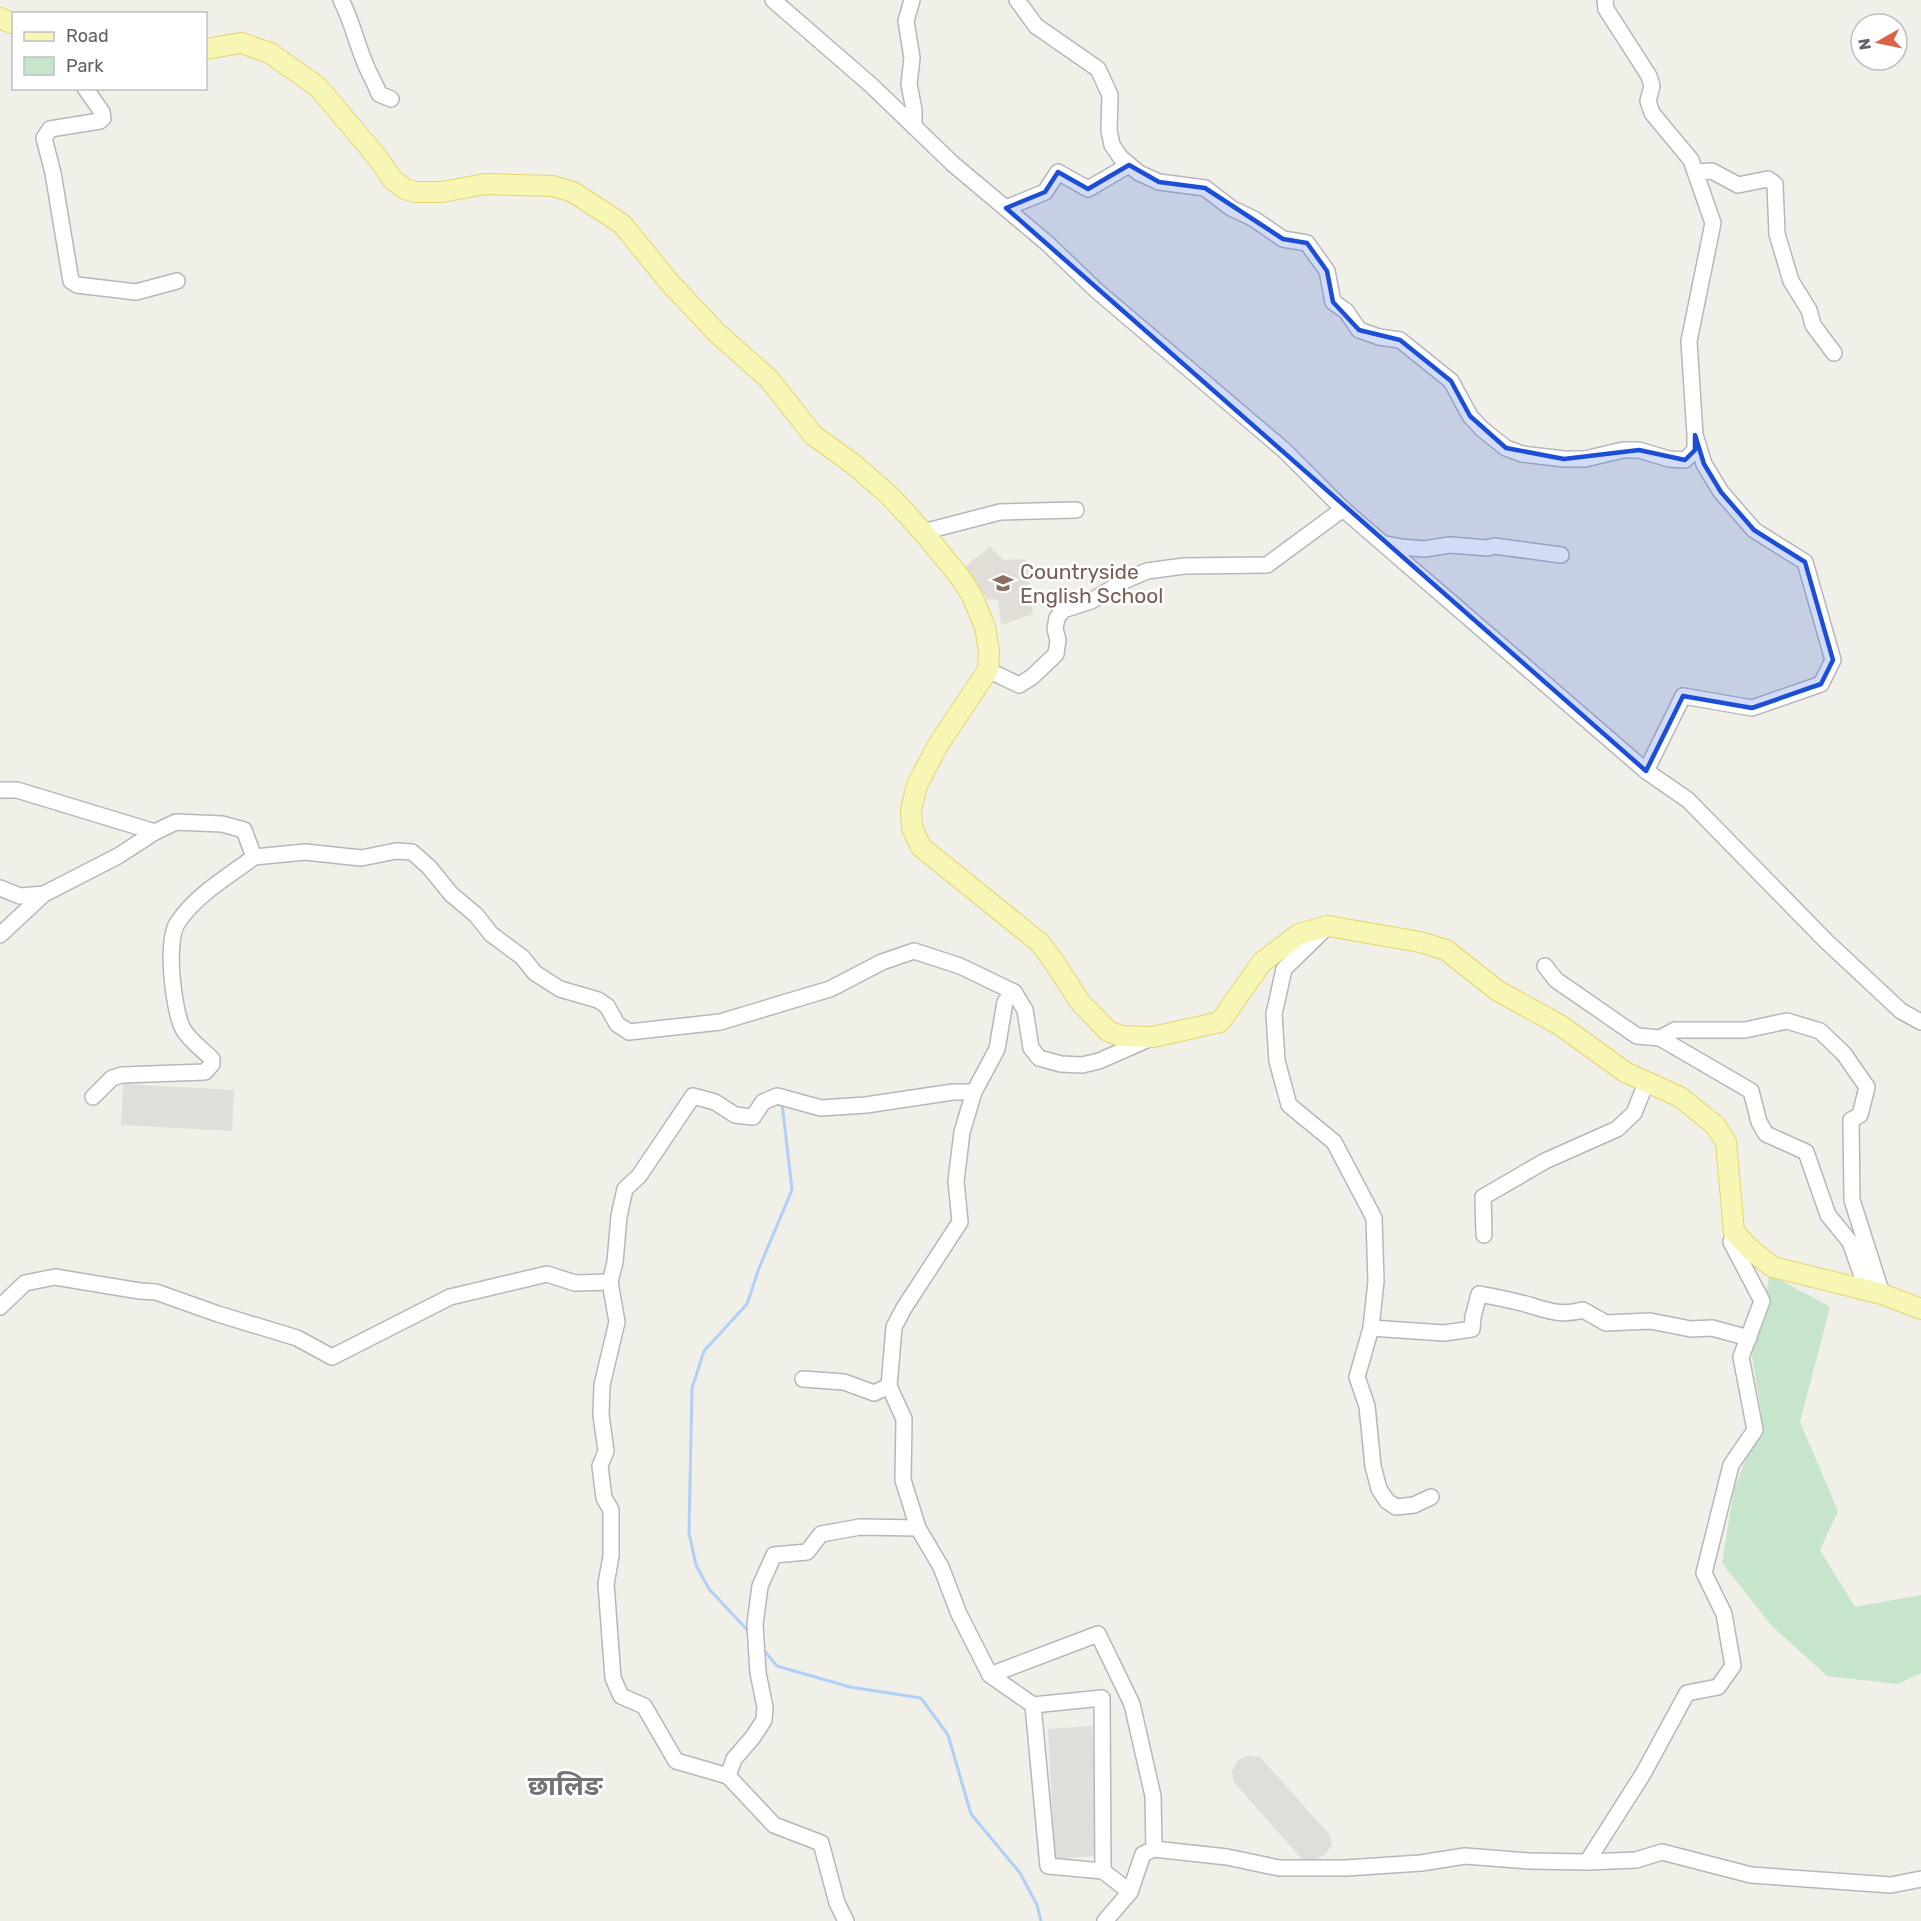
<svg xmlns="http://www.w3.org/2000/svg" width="1921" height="1921" viewBox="0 0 1921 1921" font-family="Rubik,'Noto Sans Devanagari',sans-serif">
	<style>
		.industrial { fill: #dfdeda }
		.education { fill: #e0ded7 }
		.green { fill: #c7e5cb }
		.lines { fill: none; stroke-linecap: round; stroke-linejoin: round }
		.stream { stroke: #b0d0f8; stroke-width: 3 }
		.minor-casing { stroke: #b5b7bb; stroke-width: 18 }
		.major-casing { stroke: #e6d36c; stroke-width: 22 }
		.minor { stroke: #fff; stroke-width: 15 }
		.major { stroke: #f8f6b5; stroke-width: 20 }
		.marked { fill: #1d4ed8; fill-opacity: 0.2; stroke: #1d4ed8; stroke-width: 4.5; stroke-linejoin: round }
		.labels { text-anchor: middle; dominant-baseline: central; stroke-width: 5; stroke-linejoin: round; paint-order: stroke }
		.education-label { font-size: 21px; fill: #785e54; stroke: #fff; text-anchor: start }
		.district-label { font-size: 27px; font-weight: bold; fill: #717479; stroke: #fff }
	</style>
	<rect width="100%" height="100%" fill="#f0efe8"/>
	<g class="industrial">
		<path d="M123 1084 234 1090 232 1131 121 1125Z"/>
		<path d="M1092 1726 1099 1856 1055 1859 1048 1729Z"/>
		<path d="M1247 1756 1260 1757 1329 1834 1332 1845 1325 1855 1313 1860 1301 1858 1233 1781 1232 1770 1238 1760Z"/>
	</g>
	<path class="education" d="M990 547 1004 560 1026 559 1033 614 1001 625 998 600 987 599 965 568 973 560Z"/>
	<path class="green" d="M1770 1274 1830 1307 1800 1422 1838 1511 1820 1550 1855 1607 1921 1595V1673L1898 1684 1827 1676 1771 1625 1722 1563 1734 1489 1762 1419 1752 1356Z"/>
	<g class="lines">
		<g class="stream">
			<path d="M750 1633 709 1589 696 1565 689 1533 692 1388 704 1351 747 1304 759 1268 792 1190 782 1103"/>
			<path d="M762 1648 777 1666 850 1687 921 1698 948 1735 971 1814 1020 1873 1037 1905 1041 1921"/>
		</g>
		<g class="minor-casing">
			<g id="minor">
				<path d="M341 0C352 21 356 42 365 63 369 74 375 82 379 94L391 99"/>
				<path d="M773 0 872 86 953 164 1047 243 1096 290 1284 450 1343 509 1646 771 1688 800 1826 941 1901 1011 1921 1022"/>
				<path d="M912 0 906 21 912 58 909 84 914 110V127"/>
				<path d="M1017 0 1036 26 1098 69 1110 95 1109 130 1112 145 1121 158 1139 173 1159 182 1205 188 1231 208 1254 219 1283 239 1307 243 1327 271 1333 302 1346 311 1359 330 1379 337 1400 340 1451 381 1470 416 1482 429 1506 448 1522 454 1564 459H1585L1623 450H1639L1669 459 1685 460 1695 450V438"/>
				<path d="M1605 0 1606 9 1649 76 1652 86 1648 101 1652 113 1691 160 1713 223 1689 341 1695 435 1704 464 1721 492 1754 530 1805 562 1833 660 1821 684 1752 708 1683 696 1646 771"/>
				<path d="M85 88 102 112 103 118 100 121 50 129 44 138 53 173 71 281 77 285 136 292 177 281"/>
				<path d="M1696 172 1712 171 1738 185 1768 179 1775 184 1777 234 1791 281 1809 310 1813 325 1834 353"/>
				<path d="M1006 208 1045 192 1058 172 1088 189 1129 165"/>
				<path d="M923 532 1000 512 1076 510"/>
				<path d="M1386 544 1401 547 1424 549 1450 545 1488 548 1494 546 1561 555"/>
				<path d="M988 670 1019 685 1032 677 1056 654 1058 640 1055 629 1057 618 1063 610 1091 601 1126 580 1147 571 1184 566 1267 565 1343 509"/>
				<path d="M0 790H17L155 832"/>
				<path d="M254 857 305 852 361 858 396 851 412 852 429 867 451 894 476 915 491 934 522 957 535 973 560 989 598 1000 607 1006 617 1024 629 1032 720 1022 830 989 882 962 914 951 960 966 1014 992 1025 1010 1031 1048 1039 1058 1061 1064 1082 1065 1099 1061 1149 1039"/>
				<path d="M0 888 20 896 44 894"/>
				<path d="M1326 928 1284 969 1274 1014 1277 1061 1289 1105 1334 1142 1374 1218 1376 1281 1371 1328 1357 1377 1367 1406 1373 1466 1379 1489 1387 1501 1396 1507 1414 1505 1431 1497"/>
				<path d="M0 935 44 894 118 856 155 832 176 822 222 824 244 830 254 857C228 877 197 894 178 922 165 940 173 1010 183 1029 189 1040 203 1050 212 1059V1064L205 1072 122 1075 112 1078 93 1097"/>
				<path d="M1545 966 1556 980 1637 1036 1660 1038 1751 1091 1759 1122 1766 1134 1806 1152 1828 1215 1850 1242 1867 1290"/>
				<path d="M1014 992 1005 1002 997 1049 974 1092 962 1132 956 1181 960 1222 904 1308 894 1327 889 1386 904 1419 903 1480 918 1528 941 1567 959 1614 990 1675 1033 1705 1102 1698 1103 1871 1048 1866 1033 1705"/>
				<path d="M1660 1038 1675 1030H1745L1787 1021 1820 1031 1844 1054 1867 1087 1860 1115 1851 1120 1852 1200 1882 1294"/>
				<path d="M1484 1235 1483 1197 1545 1161 1617 1129 1634 1113 1646 1083"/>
				<path d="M610 1282 617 1322 602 1385 601 1415 606 1451 600 1466 604 1498 611 1510V1556L606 1584 613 1678 621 1696 644 1706 676 1761 728 1776 774 1825 821 1843 837 1903 846 1921"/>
				<path d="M0 1307 25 1283 55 1277 140 1291 156 1292 218 1314 297 1338 332 1357 450 1297 547 1274 575 1283 610 1282 615 1262 619 1216 625 1189 639 1176 693 1096 715 1102 735 1115 753 1117 763 1102 777 1096 821 1108 866 1105 953 1092H974"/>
				<path d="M1371 1328 1444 1333 1472 1329 1473 1317 1479 1294C1490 1296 1502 1298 1513 1301 1539 1306 1556 1318 1583 1310L1606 1323 1650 1321 1691 1329 1712 1328 1749 1338"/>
				<path d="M803 1379 844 1382 874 1393 889 1386"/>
				<path d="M990 1675 1098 1634 1132 1704 1153 1796 1154 1849"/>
				<path d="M728 1776 734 1759 753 1737 764 1720 765 1707 758 1673 755 1624 760 1586 774 1555 807 1552 821 1534 860 1527 918 1528"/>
				<path d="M1587 1862 1636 1860 1662 1852 1751 1875 1891 1885 1921 1879"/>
				<path d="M1103 1871 1130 1892 1143 1854 1154 1849 1227 1857 1279 1868H1346L1421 1863 1465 1856 1529 1861 1587 1862 1643 1774 1687 1693 1718 1687 1733 1666 1724 1614 1704 1573 1731 1465 1755 1430 1741 1357 1762 1301 1731 1242 1734 1232"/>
				<path d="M1105 1921 1130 1892"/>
			</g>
		</g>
		<g class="major-casing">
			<g id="major">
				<path d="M0 18 14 24"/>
				<path d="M206 49 241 43 270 53 318 87 377 157 393 180 405 189 416 192H442L485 184 553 186 573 192 622 224 670 283 717 333 769 379 813 435 852 463 890 496 923 532 960 577 972 596 985 627 989 651 988 670 938 745 917 785 911 810 912 828 921 847 1040 943 1054 962 1080 1002 1108 1031 1121 1036 1153 1037 1220 1022 1262 962 1299 934 1328 926 1420 942 1446 950 1498 991 1560 1025 1625 1072 1680 1097 1715 1125 1726 1142 1734 1232 1751 1250 1773 1267 1882 1294 1921 1309"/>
			</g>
		</g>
		<use href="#minor" class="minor"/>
		<use href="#major" class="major"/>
	</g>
	<path class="marked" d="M1129 165 1159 182 1205 188 1283 239 1307 243 1327 271 1333 302 1359 330 1400 340 1451 381 1470 416 1506 448 1564 459 1639 450 1685 460 1695 450V435L1704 464 1721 492 1754 530 1805 562 1833 660 1821 684 1752 708 1683 696 1646 771 1006 208 1045 192 1058 172 1088 189Z"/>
	<defs>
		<g id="school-bare" transform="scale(1.62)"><path d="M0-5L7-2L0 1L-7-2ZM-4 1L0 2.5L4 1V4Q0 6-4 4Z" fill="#8d6e63" stroke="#fff" stroke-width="2.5" paint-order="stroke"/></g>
	</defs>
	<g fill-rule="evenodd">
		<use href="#school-bare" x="1003" y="583"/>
	</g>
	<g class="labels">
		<g class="education-label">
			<text x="1020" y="571">Countryside<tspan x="1020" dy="24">English School</tspan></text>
		</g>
		<g class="district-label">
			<text x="565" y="1786">छालिङ</text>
		</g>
	</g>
	<rect x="12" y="12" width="195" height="78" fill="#ffffff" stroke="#bfc0c2" stroke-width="1.5"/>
	<rect x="24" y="32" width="30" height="9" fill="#f8f6b5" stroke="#bfc0c2" stroke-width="1.5"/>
	<text x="66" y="42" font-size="18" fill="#5f6267">Road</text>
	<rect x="24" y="57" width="30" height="18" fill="#c7e5cb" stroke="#bfc0c2" stroke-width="1.5"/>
	<text x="66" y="72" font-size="18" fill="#5f6267">Park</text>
	<g transform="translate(1879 42) rotate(261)"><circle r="28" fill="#ffffff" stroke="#bfc0c2" stroke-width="1.5"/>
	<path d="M0-4.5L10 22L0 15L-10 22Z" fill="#db6244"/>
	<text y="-9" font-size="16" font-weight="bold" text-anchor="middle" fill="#5f6267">N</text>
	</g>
</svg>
